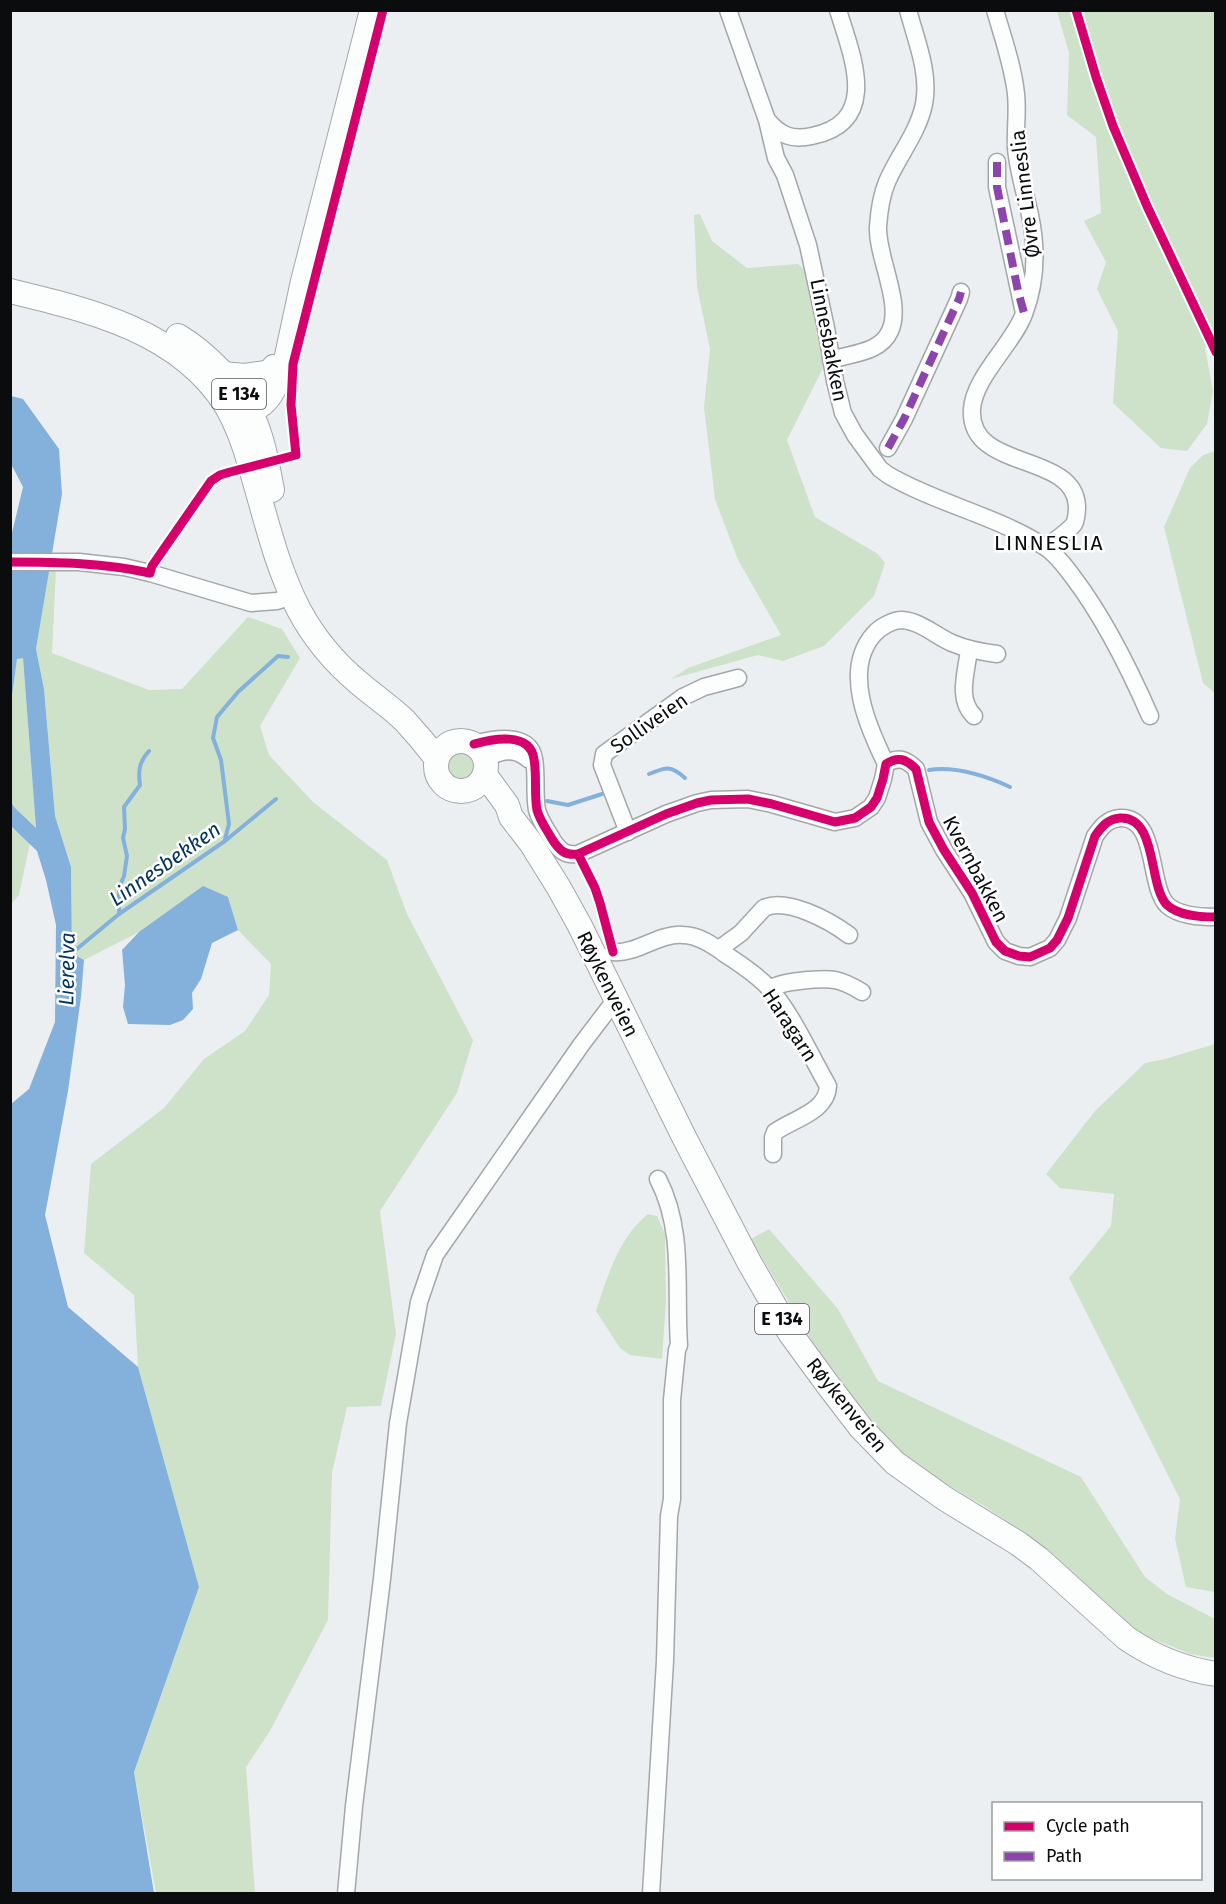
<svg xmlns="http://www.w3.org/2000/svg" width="1226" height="1904" viewBox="0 0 1226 1904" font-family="'Fira Sans',sans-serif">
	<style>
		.green { fill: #cde2c9 }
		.water { fill: #83b1dc }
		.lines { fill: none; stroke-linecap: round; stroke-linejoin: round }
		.stream { stroke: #83b1dc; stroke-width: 4 }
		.minor-casing { stroke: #a4a6a9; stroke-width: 19 }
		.major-casing { stroke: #a4a6a9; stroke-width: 22 }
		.highway-casing { stroke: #a4a6a9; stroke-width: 26 }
		.minor { stroke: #fcfdfd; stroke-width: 16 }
		.major { stroke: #fcfdfd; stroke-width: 20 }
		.highway { stroke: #fcfdfd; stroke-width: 24 }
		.quiet { stroke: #8e44ad; stroke-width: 8; stroke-dasharray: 15 8; stroke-linecap: butt }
		.cycleway-casing { stroke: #fff; stroke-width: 13 }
		.cycleway { stroke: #d6006c; stroke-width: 9 }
		.labels { text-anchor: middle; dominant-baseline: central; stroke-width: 5; stroke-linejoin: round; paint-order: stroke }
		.shield { fill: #fff; stroke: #545556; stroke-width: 1.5 }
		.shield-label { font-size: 18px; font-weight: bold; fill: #0a0c0e }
		.street-label { font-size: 20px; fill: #0a0c0e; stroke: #fff }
		.neighbourhood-label { font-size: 21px; letter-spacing: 1.5px; fill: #0a0c0e; stroke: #fff }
		.water-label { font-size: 21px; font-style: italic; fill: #02345c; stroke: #fff }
	</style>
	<rect width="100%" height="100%" fill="#eceff2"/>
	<g class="green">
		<path d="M1057 11H1215L1216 334 1205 348 1213 391 1207 424 1187 451 1161 448 1113 403 1118 331 1097 289 1106 262 1084 221 1101 213 1096 137 1067 115 1069 53Z"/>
		<path d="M700 214 712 241 747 268 798 264 807 272 823 368 787 440 815 517 878 554 885 563 874 596 824 646 783 661 758 655 671 679 688 668 781 635 738 560 715 499 704 407 710 349 697 287 694 215Z"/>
		<path d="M1215 451H1216L1215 693 1203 683 1164 527 1190 468 1203 455Z"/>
		<path d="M49 568 56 569 52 653 149 690 182 689 248 617 282 629 300 658 260 726 269 755 313 802 387 860 407 914 473 1040 457 1093 380 1211 396 1334 381 1406 347 1407 332 1473 328 1620 270 1731 246 1767 255 1893H156L134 1772 199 1587 138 1367 134 1295 84 1253 91 1164 164 1108 204 1059 245 1031 269 995 271 964 238 930 228 897 139 932 84 960 72 953 71 867 55 816 44 689 36 649Z"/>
		<path d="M17 658H23L36 829 14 807 11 802V703Z"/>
		<circle cx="460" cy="766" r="15"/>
		<path d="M11 826 30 843 19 895 11 904Z"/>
		<path d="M1215 1044H1216L1215 1592 1186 1587 1175 1539 1180 1499 1069 1278 1111 1226 1114 1194 1060 1188 1046 1174 1095 1111 1145 1063 1165 1059Z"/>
		<path d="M648 1214 657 1216 665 1234 666 1302 662 1359 630 1355 620 1348 596 1311C607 1277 619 1237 648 1214Z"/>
		<path d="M769 1229 838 1309 878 1381 1081 1477 1145 1577 1167 1594 1213 1618H1215V1658L1190 1654 1146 1636 1127 1624 1031 1537 984 1506 930 1475 897 1449 874 1426 812 1341 751 1239Z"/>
	</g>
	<g class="water">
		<path d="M11 396 23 399 59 449 62 494 36 649 44 689 55 816 71 867 72 953 84 960 81 997 68 1091 45 1215 68 1307 138 1367 199 1587 134 1772 154 1893H11V1104L29 1089 55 1022 56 925 46 880 37 851 11 826V802L14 807 36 828 23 658 17 659 11 703V537L23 487 11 464Z"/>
		<path d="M203 886 228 897 238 930 212 943 201 979 192 993 193 1009 183 1020 170 1025 128 1024 123 1007 125 985 122 950 139 932Z"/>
	</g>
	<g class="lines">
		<g class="stream">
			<path d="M929 770C956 766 986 776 1010 787"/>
			<path d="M649 774C666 767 671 765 685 778"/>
			<path d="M547 801 568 805 602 794"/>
			<path d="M225 839 229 824 221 760 213 738 217 717 238 692 278 656 288 657"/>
			<path d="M119 914V888L124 876 127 856 123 838 125 829 124 807 140 785C138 771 139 762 149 751"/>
			<path d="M72 953 119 914 225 841 276 799"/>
		</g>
		<g class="minor-casing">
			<g id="minor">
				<path d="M728 10 767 120 776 158 785 175 808 245 826 328 835 381 843 413 855 435 880 469 888 475C938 504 997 516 1045 547 1056 554 1065 566 1073 577 1105 619 1129 668 1150 716"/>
				<path d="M995 10C1003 38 1013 66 1016 94 1018 112 1015 130 1016 148 1018 171 1025 193 1030 215 1037 248 1036 283 1024 314 1013 344 974 377 972 409 968 472 1074 451 1077 506 1077 512 1077 518 1074 524 1067 533 1055 540 1046 547"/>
				<path d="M768 121C781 136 792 140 812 136 881 122 852 56 838 10"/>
				<path d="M997 162V187L1024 313"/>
				<path d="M831 360C853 353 880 353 890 331 903 303 877 258 878 227 879 212 881 196 887 182 898 156 918 133 924 104 930 73 916 40 908 10"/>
				<path d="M888 448 904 419 959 299 961 292"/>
				<path d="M10 562H79L124 567 150 573 251 603 277 601 292 596"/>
				<path d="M969 649C967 671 956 699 974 716"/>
				<path d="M474 744C492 739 530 731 534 759 537 776 534 794 537 810 540 821 547 830 552 839 559 850 565 856 578 854L666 814 697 803 711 800 748 799 772 804 835 822 855 818 871 807 877 798 883 779 886 764C898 756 906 759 916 769L929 822 944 850 972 893 996 942 1005 951 1019 956 1030 957 1050 948 1057 940 1068 918 1095 836C1102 826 1108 819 1120 818 1158 816 1148 886 1167 905 1179 916 1200 917 1216 917"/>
				<path d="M486 759C500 750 515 747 528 759"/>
				<path d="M886 764C868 727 842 670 874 634 880 627 893 620 902 620 920 621 936 636 952 643 966 649 981 652 997 654"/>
				<path d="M628 832 602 765 604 754 683 697 704 687 738 678"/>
				<path d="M719 949 741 933 764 908C787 897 830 921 849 935"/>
				<path d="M613 952C638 954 658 933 683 935 698 935 713 945 725 954 740 964 756 974 768 987 792 1013 810 1055 828 1086 827 1112 793 1119 775 1132L773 1137V1154"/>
				<path d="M770 989C780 981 822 978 835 980 845 982 854 987 862 992"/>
				<path d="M346 1894 354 1806 382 1579 398 1423 419 1302 435 1255 581 1045 616 999"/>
				<path d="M651 1894 665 1661 669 1516 672 1499V1400L677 1350 679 1345C675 1289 685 1231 658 1179"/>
			</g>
		</g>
		<g class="major-casing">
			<g id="major">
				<path d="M234 411 261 382 266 373 273 365"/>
				<path d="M237 414C261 411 269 405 279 383L301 281 370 10"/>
			</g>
		</g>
		<g class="highway-casing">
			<g id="highway">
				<path d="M10 291C89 310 179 331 226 405 237 424 245 446 251 468 265 515 276 566 299 610 314 638 335 663 359 683 374 696 391 707 405 721 416 733 427 746 437 759"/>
				<path d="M178 336C205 352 238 385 251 413 263 438 267 464 272 490"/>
				<path d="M223 374 244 376 266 373"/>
				<circle cx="461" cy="766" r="25"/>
				<path d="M485 775 507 805 511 817 531 843 559 888 580 926 685 1139 749 1262 790 1333 828 1385 861 1428 895 1463 944 1498 1019 1544 1039 1559 1126 1638C1154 1657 1182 1669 1216 1674"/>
			</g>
		</g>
		<use href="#minor" class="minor"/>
		<use href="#major" class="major"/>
		<use href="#highway" class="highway"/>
		<g class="quiet">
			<path d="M997 162V187L1018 291 1024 313"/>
			<path d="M888 448 904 419 959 299 961 292"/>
		</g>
		<g class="cycleway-casing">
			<g id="cycleway">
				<path d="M1076 10 1096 77 1113 126 1147 206 1216 352"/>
				<path d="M10 562C58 562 104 563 150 573L152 566 211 481 220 475 230 472 296 455 291 405 293 364 383 10"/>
				<path d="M474 744C492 739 530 731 534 759 537 776 534 794 537 810 540 821 547 830 552 839 559 850 565 856 578 854L666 814 697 803 711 800 748 799 772 804 835 822 855 818 871 807 877 798 883 779 886 764C898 756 906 759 916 769L929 822 944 850 972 893 996 942 1005 951 1019 956 1030 957 1050 948 1057 940 1068 918 1095 836C1102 826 1108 819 1120 818 1158 816 1148 886 1167 905 1179 916 1200 917 1216 917"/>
				<path d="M578 854 595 888 600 903 613 952"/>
			</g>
		</g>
		<use href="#cycleway" class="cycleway"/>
	</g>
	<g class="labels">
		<g class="shield">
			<rect x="212" y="379" width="54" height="30" rx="4.5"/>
			<rect x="755" y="1304" width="54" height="30" rx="4.5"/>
		</g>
		<g class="shield-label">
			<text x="239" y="394">E 134</text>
			<text x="782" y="1319">E 134</text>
		</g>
		<g class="street-label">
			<text transform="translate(1025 194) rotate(-97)">Øvre Linneslia</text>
			<text transform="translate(829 340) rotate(79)">Linnesbakken</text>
			<text transform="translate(649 723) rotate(-35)">Solliveien</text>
			<text transform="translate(976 869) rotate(62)">Kvernbakken</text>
			<text transform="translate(608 984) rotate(64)">Røykenveien</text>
			<text transform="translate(790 1025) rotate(57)">Haragarn</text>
			<text transform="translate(847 1405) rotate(51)">Røykenveien</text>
		</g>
		<g class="neighbourhood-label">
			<text x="1049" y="543">LINNESLIA</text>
		</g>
		<g class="water-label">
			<text transform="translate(165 864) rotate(-35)">Linnesbekken</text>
			<text transform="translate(67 969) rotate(-89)">Lierelva</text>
		</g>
	</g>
	<rect width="1226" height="1904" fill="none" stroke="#0a0c0e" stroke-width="24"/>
	<rect x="992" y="1802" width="210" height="78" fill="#ffffff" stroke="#9d9e9f" stroke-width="1.5"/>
	<rect x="1004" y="1822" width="30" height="9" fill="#d6006c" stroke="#9d9e9f" stroke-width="1.5"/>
	<text x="1046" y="1832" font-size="18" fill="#0a0c0e">Cycle path</text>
	<rect x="1004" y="1852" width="30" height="9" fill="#8e44ad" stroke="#9d9e9f" stroke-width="1.5"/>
	<text x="1046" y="1862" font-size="18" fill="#0a0c0e">Path</text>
</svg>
